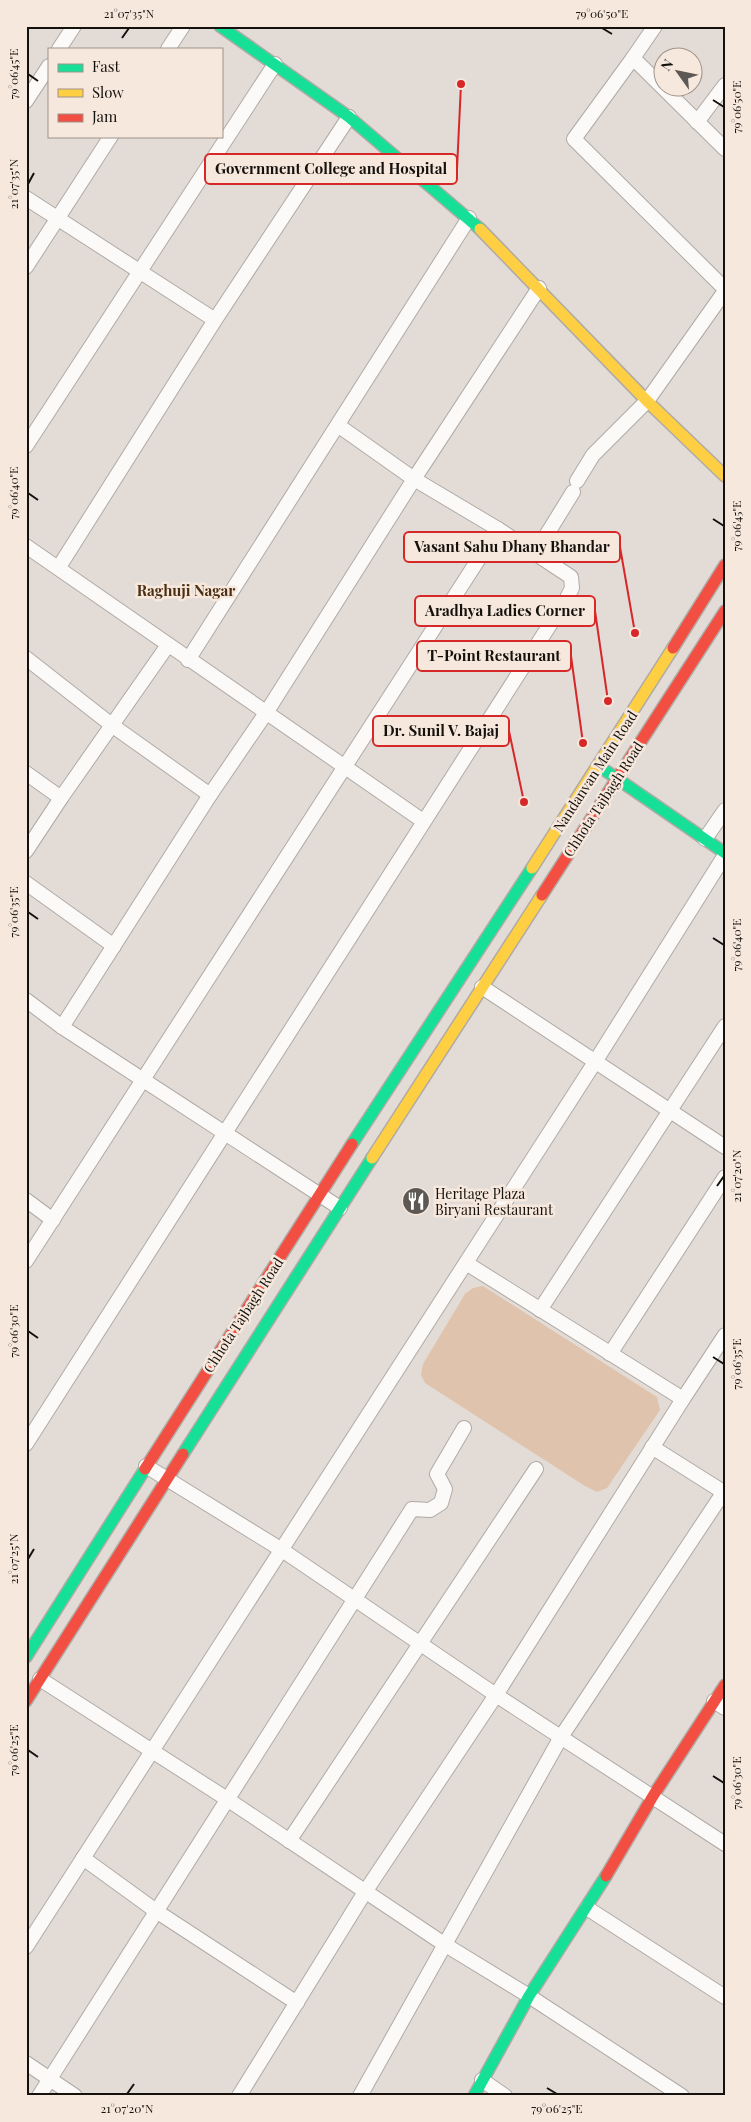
<svg xmlns="http://www.w3.org/2000/svg" width="751" height="2122" viewBox="0 0 751 2122" font-family="'Playfair Display',serif">
	<style>
		.green { fill: #dfc3ac }
		.lines { fill: none; stroke-linecap: round; stroke-linejoin: round }
		.street-casing { stroke: #b0aaa5; stroke-width: 16 }
		.fast-casing { stroke: #b0aaa5; stroke-width: 14 }
		.slow-casing { stroke: #b0aaa5; stroke-width: 14 }
		.jam-casing { stroke: #b0aaa5; stroke-width: 14 }
		.street { stroke: #fbfaf9; stroke-width: 14 }
		.fast { stroke: #16e098; stroke-width: 11 }
		.slow { stroke: #ffcf43; stroke-width: 11 }
		.jam { stroke: #f24e42; stroke-width: 11 }
		.ticks { fill: none; stroke: #15110d; stroke-width: 2 }
		.labels { text-anchor: middle; dominant-baseline: central; stroke-width: 5; stroke-linejoin: round; paint-order: stroke }
		.street-label { font-size: 14px; fill: #15110d; stroke: #f7e8dd }
		.poi-label { font-size: 14px; fill: #15110d; stroke: #f7e8dd; text-anchor: start }
		.neighbourhood-label { font-size: 15px; font-weight: bold; fill: #4c2e12; stroke: #f7e8dd }
		.leader { fill: none; stroke: #d62828; stroke-width: 2 }
		.callout-dot { fill: #d62828; stroke: #f7e8dd; stroke-width: 2 }
		.callout { fill: #f7e8dd; stroke: #d62828; stroke-width: 2 }
		.callout-label { font-size: 15px; text-anchor: middle; font-weight: bold; fill: #15110d }
		.neatline { fill: none; stroke: #15110d; stroke-width: 2 }
		.ticks-label { font-size: 12px; text-anchor: middle; fill: #15110d }
	</style>
	<rect width="100%" height="100%" fill="#e3dcd6"/>
	<path class="green" d="M483 1286 657 1397 660 1410 607 1488 597 1492 585 1486 425 1383 421 1375 423 1364 465 1294 473 1288Z"/>
	<g class="lines">
		<g class="street-casing">
			<g id="street">
				<path d="M655 26 633 58 725 149"/>
				<path d="M59 49 74 26"/>
				<path d="M168 49 183 26"/>
				<path d="M633 58 574 139 725 289"/>
				<path d="M26 101 49 66"/>
				<path d="M697 122 725 85"/>
				<path d="M26 198 215 320"/>
				<path d="M26 267 111 136"/>
				<path d="M26 446 275 64"/>
				<path d="M577 481 593 455 647 401 725 291"/>
				<path d="M26 546 423 821"/>
				<path d="M536 552 573 492"/>
				<path d="M59 567 215 320 349 117"/>
				<path d="M26 658 113 726 210 795"/>
				<path d="M188 660 469 218"/>
				<path d="M26 773 61 798 168 645"/>
				<path d="M705 839 725 810"/>
				<path d="M26 851 61 798"/>
				<path d="M26 883 114 946"/>
				<path d="M482 987 725 1147"/>
				<path d="M26 1000 62 1027 340 1208"/>
				<path d="M62 1027 210 795 266 713 414 479 339 426"/>
				<path d="M26 1200 53 1220"/>
				<path d="M26 1261 498 529 414 479 539 288"/>
				<path d="M466 1263 683 1399 725 1335"/>
				<path d="M540 1310 725 1026"/>
				<path d="M610 1354 725 1177"/>
				<path d="M26 1444 567 598 572 588 571 577 498 529"/>
				<path d="M652 1447 725 1493"/>
				<path d="M146 1466 282 1550 496 1695 725 1844"/>
				<path d="M40 1679 227 1799 444 1944 529 1996 682 2096"/>
				<path d="M714 1701 725 1708"/>
				<path d="M289 1841 536 1469"/>
				<path d="M83 1858 156 1911 297 2003"/>
				<path d="M587 1908 725 1997"/>
				<path d="M26 1947 595 1062 725 855"/>
				<path d="M26 2063 75 2096"/>
				<path d="M482 2080 505 2096"/>
				<path d="M39 2096 412 1509 430 1510 441 1503 445 1489 437 1474 464 1428"/>
				<path d="M239 2096 365 1892 496 1695 683 1399"/>
				<path d="M360 2096 561 1737 725 1490"/>
			</g>
		</g>
		<g class="fast-casing">
			<g id="fast">
				<path d="M220 26 349 117 480 229"/>
				<path d="M606 771 725 853"/>
				<path d="M352 1144 532 868"/>
				<path d="M183 1454 372 1158"/>
				<path d="M26 1657 145 1469"/>
				<path d="M474 2096 529 1996 606 1876"/>
			</g>
		</g>
		<g class="slow-casing">
			<g id="slow">
				<path d="M480 229 647 401 725 476"/>
				<path d="M532 868 673 648"/>
				<path d="M372 1158 542 895"/>
			</g>
		</g>
		<g class="jam-casing">
			<g id="jam">
				<path d="M673 648 725 565"/>
				<path d="M542 895 725 611"/>
				<path d="M145 1469 352 1144"/>
				<path d="M26 1701 183 1454"/>
				<path d="M606 1876 653 1796 725 1685"/>
			</g>
		</g>
		<use href="#street" class="street"/>
		<use href="#fast" class="fast"/>
		<use href="#slow" class="slow"/>
		<use href="#jam" class="jam"/>
	</g>
	<path class="ticks" d="M602 28 612 34M122 38 129 28M28 74 38 81M713 100 724 107M28 184 34 173M28 493 38 500M713 519 724 526M28 912 38 919M713 938 724 945M717 1186 724 1176M28 1331 38 1338M713 1357 724 1364M28 1559 34 1549M28 1750 38 1757M713 1776 724 1783M547 2088 557 2094M127 2094 134 2084"/>
	<defs>
		<g id="restaurant-disc" transform="scale(1.4375)"><circle r="9.5" fill="#5d5853" stroke="#f7e8dd"/><path d="M-5-6h1v4h1v-4h1v4h1v-4h1v5L-1.5 .5V6h-2V.5L-5-1ZM5-6V6H3V1.5H1.5Q1.5-4 5-6Z" fill="#fff"/></g>
	</defs>
	<g fill-rule="evenodd">
		<use href="#restaurant-disc" x="416" y="1201"/>
	</g>
	<g class="labels">
		<g class="street-label">
			<text transform="translate(595 771) rotate(-57)">Nandanvan Main Road</text>
			<text transform="translate(603 799) rotate(-57)">Chhota Tajbagh Road</text>
			<text transform="translate(243 1315) rotate(-57)">Chhota Tajbagh Road</text>
		</g>
		<g class="poi-label">
			<text x="435" y="1193">Heritage Plaza<tspan x="435" dy="16">Biryani Restaurant</tspan></text>
		</g>
		<g class="neighbourhood-label">
			<text x="186" y="590">Raghuji Nagar</text>
		</g>
	</g>
	<path class="leader" d="M461 84L457 169M635 633L620 547M608 701L595 611M583 743L571 656M524 802L509 731"/>
	<g class="callout-dot">
		<circle cx="461" cy="84" r="5"/>
		<circle cx="635" cy="633" r="5"/>
		<circle cx="608" cy="701" r="5"/>
		<circle cx="583" cy="743" r="5"/>
		<circle cx="524" cy="802" r="5"/>
	</g>
	<g class="callout">
		<rect x="205" y="154" width="252" height="30" rx="5"/>
		<rect x="404" y="532" width="216" height="30" rx="5"/>
		<rect x="415" y="596" width="180" height="30" rx="5"/>
		<rect x="417" y="641" width="154" height="30" rx="5"/>
		<rect x="373" y="716" width="136" height="30" rx="5"/>
	</g>
	<g class="callout-label">
		<text x="331" y="174">Government College and Hospital</text>
		<text x="512" y="552">Vasant Sahu Dhany Bhandar</text>
		<text x="505" y="616">Aradhya Ladies Corner</text>
		<text x="494" y="661">T-Point Restaurant</text>
		<text x="441" y="736">Dr. Sunil V. Bajaj</text>
	</g>
	<rect width="751" height="2122" fill="none" stroke="#f7e8dd" stroke-width="55"/>
	<rect x="48" y="48" width="175" height="90" fill="#f7e8dd" stroke="#9d928a"/>
	<rect x="58" y="64" width="25" height="8" fill="#16e098" stroke="#9d928a"/>
	<text x="92" y="72" font-size="15" fill="#15110d">Fast</text>
	<rect x="58" y="89" width="25" height="8" fill="#ffcf43" stroke="#9d928a"/>
	<text x="92" y="98" font-size="15" fill="#15110d">Slow</text>
	<rect x="58" y="114" width="25" height="8" fill="#f24e42" stroke="#9d928a"/>
	<text x="92" y="122" font-size="15" fill="#15110d">Jam</text>
	<g transform="translate(678 72) rotate(303)"><circle r="24" fill="#f7e8dd" stroke="#9d928a"/>
	<path d="M0-4L9 19L0 12L-9 19Z" fill="#5d5853"/>
	<text y="-8" font-size="14" font-weight="bold" text-anchor="middle" fill="#15110d">N</text>
	</g>
	<rect x="28" y="28" width="696" height="2066" class="neatline"/>
	<g class="ticks-label">
		<text x="129" y="18">21°07'35"N</text>
		<text x="602" y="18">79°06'50"E</text>
		<text transform="translate(14 74) rotate(-90)" y="4">79°06'45"E</text>
		<text transform="translate(737 107) rotate(-90)" y="4">79°06'50"E</text>
		<text transform="translate(14 184) rotate(-90)" y="4">21°07'35"N</text>
		<text transform="translate(14 493) rotate(-90)" y="4">79°06'40"E</text>
		<text transform="translate(737 526) rotate(-90)" y="4">79°06'45"E</text>
		<text transform="translate(14 912) rotate(-90)" y="4">79°06'35"E</text>
		<text transform="translate(737 945) rotate(-90)" y="4">79°06'40"E</text>
		<text transform="translate(737 1176) rotate(-90)" y="4">21°07'20"N</text>
		<text transform="translate(14 1331) rotate(-90)" y="4">79°06'30"E</text>
		<text transform="translate(737 1364) rotate(-90)" y="4">79°06'35"E</text>
		<text transform="translate(14 1559) rotate(-90)" y="4">21°07'25"N</text>
		<text transform="translate(14 1750) rotate(-90)" y="4">79°06'25"E</text>
		<text transform="translate(737 1783) rotate(-90)" y="4">79°06'30"E</text>
		<text x="127" y="2113">21°07'20"N</text>
		<text x="557" y="2113">79°06'25"E</text>
	</g>
</svg>
